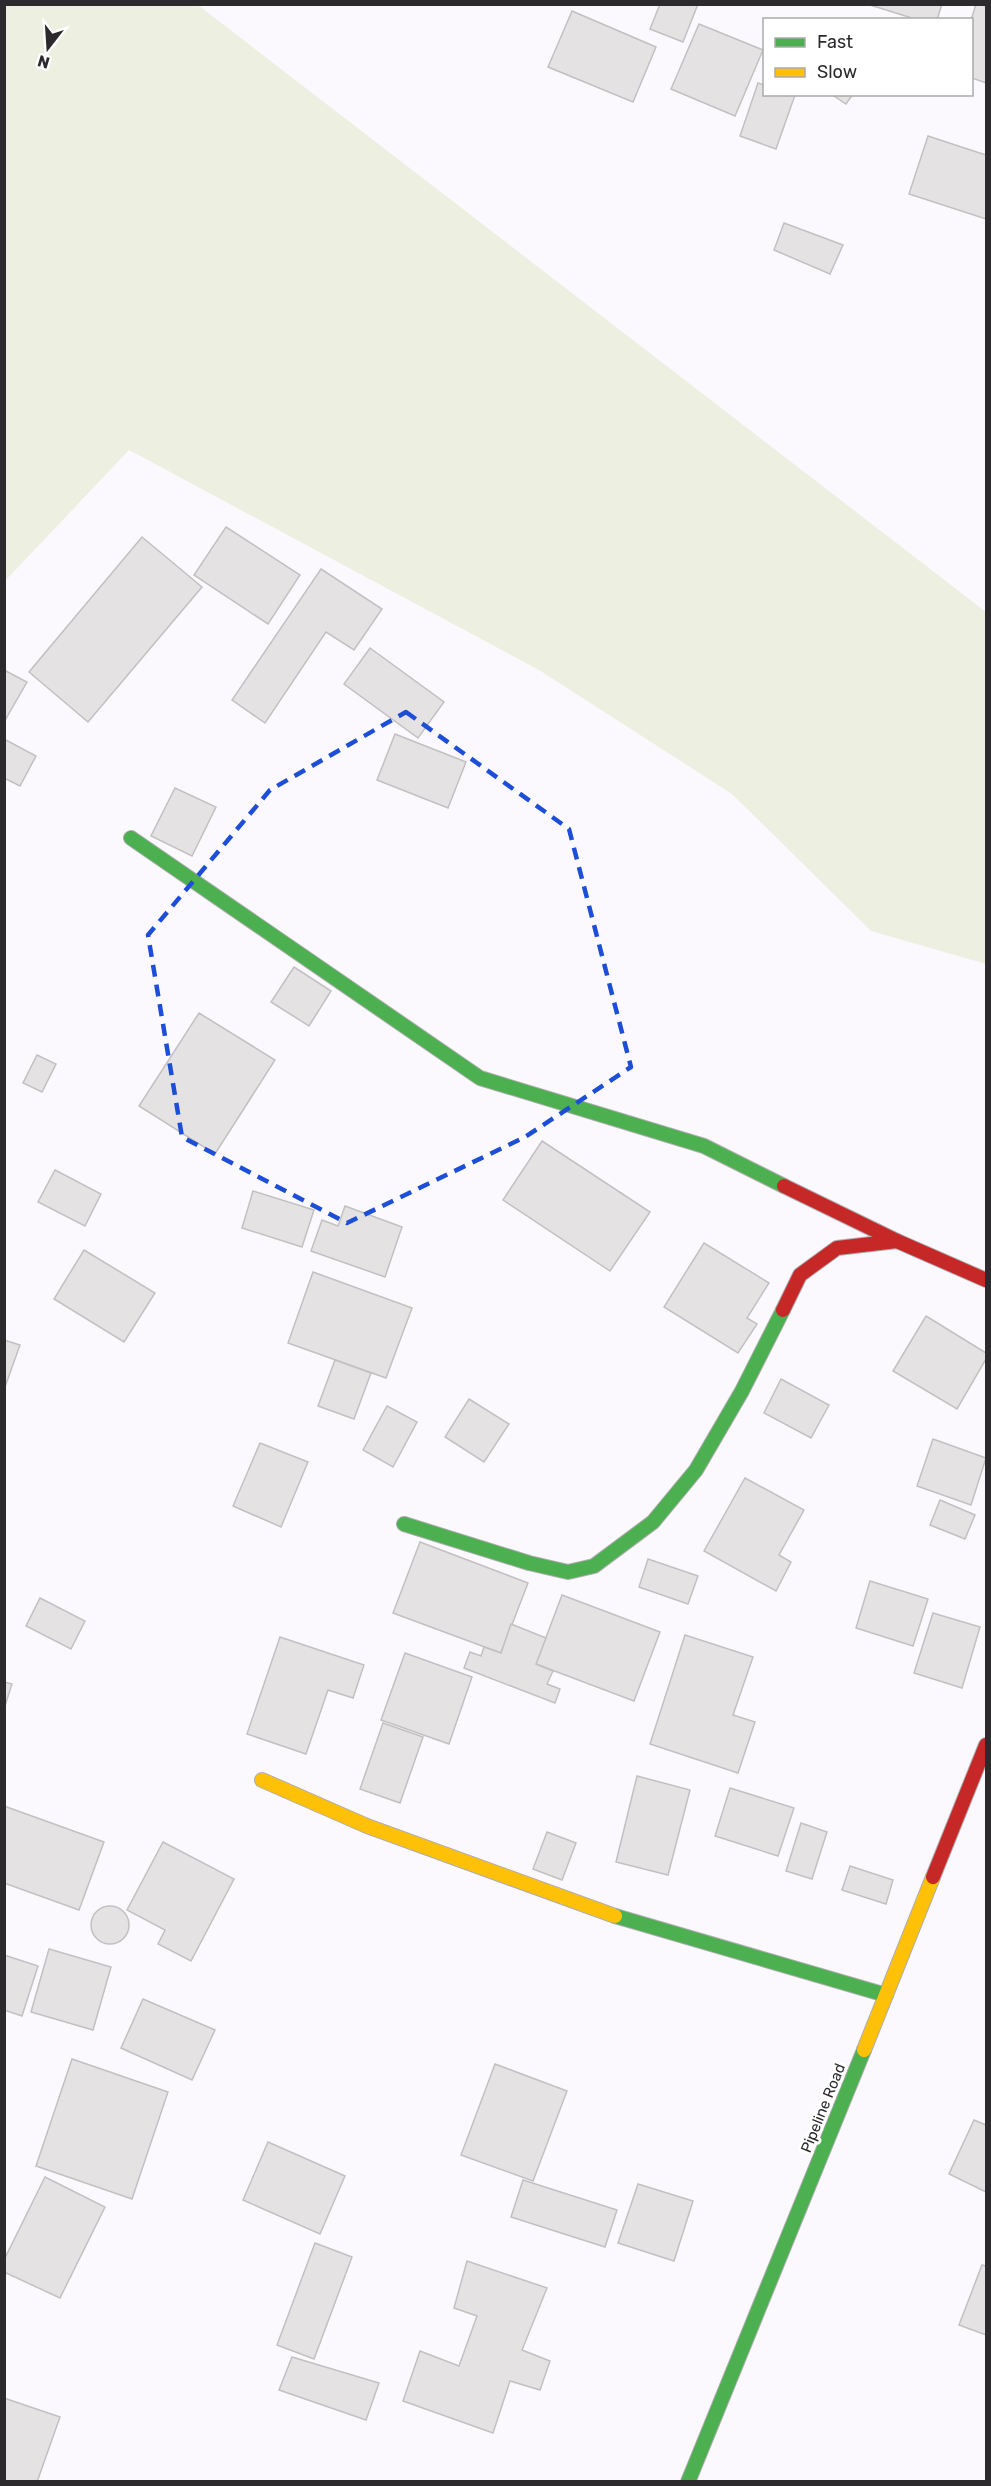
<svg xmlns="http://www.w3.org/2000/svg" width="991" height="2486" viewBox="0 0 991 2486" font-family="Rubik,sans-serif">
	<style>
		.green { fill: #edefe1 }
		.building { fill: #e4e2e2; stroke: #c3c0c2; stroke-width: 1.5 }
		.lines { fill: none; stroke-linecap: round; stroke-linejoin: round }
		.fast-casing { stroke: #aeadb0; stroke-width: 16 }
		.slow-casing { stroke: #aeadb0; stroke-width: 16 }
		.jam-casing { stroke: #aeadb0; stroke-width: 16 }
		.fast { stroke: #4caf50; stroke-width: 14 }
		.slow { stroke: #ffc107; stroke-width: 14 }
		.jam { stroke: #c62828; stroke-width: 14 }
		.marked { fill: none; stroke: #1d4ed8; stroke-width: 4.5; stroke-dasharray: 12 8; stroke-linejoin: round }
		.labels { text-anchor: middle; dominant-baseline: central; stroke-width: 6; stroke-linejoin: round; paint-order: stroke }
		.street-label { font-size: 15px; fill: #2d2a2e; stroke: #fff }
	</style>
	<rect width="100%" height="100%" fill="#fcf9fe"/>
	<path class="green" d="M5 4 198 5 986 612V964L871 931 732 794 539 670 129 450 5 581Z"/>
	<g class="building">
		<path d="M660 4H698L683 42 650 29Z"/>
		<path d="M867 4H942L937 20H918Z"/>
		<path d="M976 4 986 6V83L972 78 971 20Z"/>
		<path d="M572 11 656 47 633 102 548 67Z"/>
		<path d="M699 24 763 50 735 116 671 89Z"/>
		<path d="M758 83 764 85V94L795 95 776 149 740 136Z"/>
		<path d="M831 94H853L846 104Z"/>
		<path d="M928 136 986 155V219L909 194Z"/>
		<path d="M784 223 843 245 830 274 774 250Z"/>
		<path d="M226 527 300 575 268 624 194 575Z"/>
		<path d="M142 537 202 587 88 722 29 672Z"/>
		<path d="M321 569 382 609 354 650 326 632 265 723 232 700Z"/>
		<path d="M370 648 444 702 418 738 344 684Z"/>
		<path d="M4 670 27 682 4 722Z"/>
		<path d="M395 734 466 762 448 808 377 780Z"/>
		<path d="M4 739 36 756 20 786 4 778Z"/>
		<path d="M175 788 216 807 192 856 151 836Z"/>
		<path d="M294 967 331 991 309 1026 271 1002Z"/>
		<path d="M199 1013 275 1060 215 1154 139 1106Z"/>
		<path d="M37 1055 56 1064 42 1092 23 1083Z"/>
		<path d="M542 1141 650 1212 610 1271 503 1200Z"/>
		<path d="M55 1170 101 1194 85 1226 38 1202Z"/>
		<path d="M253 1191 314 1210 302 1247 242 1228Z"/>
		<path d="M345 1206 402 1227 385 1277 311 1251 322 1220 338 1226Z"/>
		<path d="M704 1243 769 1283 747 1318 757 1324 738 1353 664 1307Z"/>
		<path d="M84 1250 155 1293 124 1342 54 1299Z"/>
		<path d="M313 1272 412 1308 386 1378 288 1343Z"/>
		<path d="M926 1316 986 1353V1359L957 1409 893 1371Z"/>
		<path d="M4 1340 20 1345 5 1387H4Z"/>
		<path d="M335 1360 371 1373 354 1419 318 1406Z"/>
		<path d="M781 1379 829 1405 811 1438 764 1413Z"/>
		<path d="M469 1399 509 1424 484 1462 445 1437Z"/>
		<path d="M387 1406 417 1422 393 1467 363 1450Z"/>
		<path d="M933 1439 986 1458 971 1505 917 1486Z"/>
		<path d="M260 1443 308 1462 281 1527 233 1506Z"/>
		<path d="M745 1478 804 1510 779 1555 791 1562 776 1591 704 1551Z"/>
		<path d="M940 1500 975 1515 965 1539 930 1525Z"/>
		<path d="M420 1542 528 1583 501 1653 393 1613Z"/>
		<path d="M648 1559 698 1576 688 1604 639 1587Z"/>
		<path d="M870 1581 928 1599 913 1646 856 1628Z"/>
		<path d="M562 1595 660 1632 634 1701 536 1664Z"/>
		<path d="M40 1598 85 1621 71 1649 26 1626Z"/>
		<path d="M933 1613 980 1627 962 1688 914 1673Z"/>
		<path d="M511 1624 546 1638 536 1664 553 1671 547 1684 560 1689 555 1703 464 1668 470 1652 481 1656 484 1647 501 1653Z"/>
		<path d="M685 1635 753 1657 733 1715 755 1722 738 1773 650 1744Z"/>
		<path d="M280 1637 364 1665 353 1698 328 1690 306 1754 247 1734Z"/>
		<path d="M405 1653 472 1677 449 1744 381 1720Z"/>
		<path d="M4 1682 12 1684 4 1709Z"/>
		<path d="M383 1723 423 1737 400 1803 360 1789Z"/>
		<path d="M637 1776 690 1790 668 1875 616 1862Z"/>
		<path d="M730 1788 794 1808 778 1856 715 1836Z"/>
		<path d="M4 1806 104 1842 79 1910 4 1883Z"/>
		<path d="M801 1823 827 1832 812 1879 786 1871Z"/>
		<path d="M547 1832 576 1843 562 1880 533 1869Z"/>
		<path d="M163 1842 234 1879 191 1961 158 1944 165 1930 127 1910Z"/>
		<path d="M850 1866 893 1880 886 1904 842 1890Z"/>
		<circle cx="110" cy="1925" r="19"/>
		<path d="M49 1949 111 1967 93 2030 31 2012Z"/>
		<path d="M4 1955 38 1966 22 2016 4 2010Z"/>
		<path d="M143 1999 215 2030 192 2080 121 2048Z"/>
		<path d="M72 2059 168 2092 132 2199 36 2166Z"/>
		<path d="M495 2064 567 2091 533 2181 461 2155Z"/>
		<path d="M974 2120 986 2125V2192L949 2174Z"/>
		<path d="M268 2142 345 2176 320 2234 243 2200Z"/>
		<path d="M45 2177 105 2207 60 2298 4 2272V2260Z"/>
		<path d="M523 2180 617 2210 605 2247 511 2217Z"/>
		<path d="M638 2184 693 2201 674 2261 618 2243Z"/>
		<path d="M315 2243 352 2257 314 2359 277 2345Z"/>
		<path d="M467 2261 547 2288 522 2350 550 2361 540 2390 510 2381 493 2433 403 2401 420 2351 459 2366 477 2316 454 2308Z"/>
		<path d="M982 2265 986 2266V2335L959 2325Z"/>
		<path d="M292 2357 379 2383 366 2420 279 2390Z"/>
		<path d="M4 2398 60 2417 37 2482H4Z"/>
	</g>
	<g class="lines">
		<g class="fast-casing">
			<g id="fast">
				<path d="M131 838 480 1078 704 1146 784 1186"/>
				<path d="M404 1524 529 1563 568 1572 594 1566 653 1522 696 1470 742 1391 783 1310"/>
				<path d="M615 1916 886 1995"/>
				<path d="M688 2482 864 2050"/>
			</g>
		</g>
		<g class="slow-casing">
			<g id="slow">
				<path d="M262 1780 367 1826 615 1916"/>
				<path d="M864 2050 933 1877"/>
			</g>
		</g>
		<g class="jam-casing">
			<g id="jam">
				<path d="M784 1186 897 1241 986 1280"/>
				<path d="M783 1310 800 1275 837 1248 897 1241"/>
				<path d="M933 1877 986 1745"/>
			</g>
		</g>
		<use href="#fast" class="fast"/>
		<use href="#slow" class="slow"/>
		<use href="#jam" class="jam"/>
	</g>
	<path class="marked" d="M406 712 569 829 631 1067 525 1137 347 1223 182 1137 148 935 270 790Z"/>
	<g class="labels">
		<g class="street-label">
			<text transform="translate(823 2108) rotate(-68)">Pipeline Road</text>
		</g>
	</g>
	<rect width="991" height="2486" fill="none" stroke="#2d2a2e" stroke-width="12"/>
	<rect x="763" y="18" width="210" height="78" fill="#ffffff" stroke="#abaaab" stroke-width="1.5"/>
	<rect x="775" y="38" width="30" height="9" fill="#4caf50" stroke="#abaaab" stroke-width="1.5"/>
	<text x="817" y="48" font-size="18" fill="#2d2a2e">Fast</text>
	<rect x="775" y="68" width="30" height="9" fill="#ffc107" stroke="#abaaab" stroke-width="1.5"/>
	<text x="817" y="78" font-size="18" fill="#2d2a2e">Slow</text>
	<g transform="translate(48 48) rotate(197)" stroke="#ffffff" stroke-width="4.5" paint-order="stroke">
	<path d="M0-4.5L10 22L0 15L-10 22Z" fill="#2d2a2e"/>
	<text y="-9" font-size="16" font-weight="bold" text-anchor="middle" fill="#2d2a2e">N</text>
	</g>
</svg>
